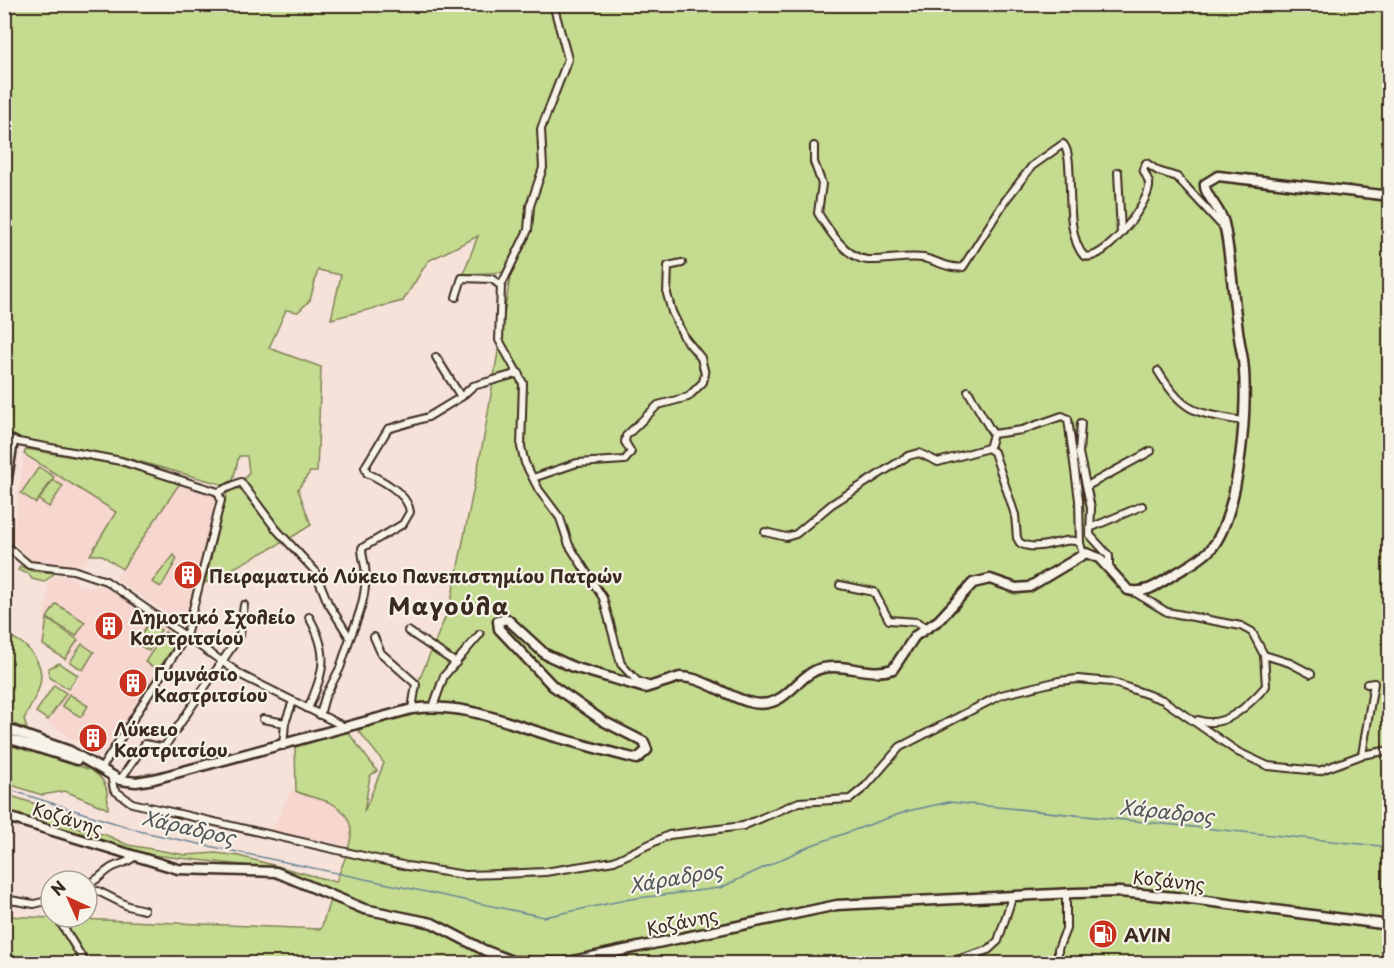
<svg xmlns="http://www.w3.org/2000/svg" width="1394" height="968" viewBox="0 0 1394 968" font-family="'Playpen Sans',sans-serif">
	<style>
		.built { fill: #f6d6ce }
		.green { fill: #c5db90; stroke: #808257; stroke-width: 1.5 }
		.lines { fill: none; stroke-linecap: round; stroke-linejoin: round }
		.stream { stroke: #698597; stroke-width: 1.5 }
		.street-casing { stroke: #3b2a1e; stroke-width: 10 }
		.secondary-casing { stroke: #3b2a1e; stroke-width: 13 }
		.street { stroke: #f7f3e8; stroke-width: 6 }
		.secondary { stroke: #f7f3e8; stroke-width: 8 }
		.labels { text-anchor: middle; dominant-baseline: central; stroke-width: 4.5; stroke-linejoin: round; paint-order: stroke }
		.poi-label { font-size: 18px; font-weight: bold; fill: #3b2a1e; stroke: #f7f3e8; text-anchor: start }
		.street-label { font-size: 18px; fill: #3b2a1e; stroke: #f7f3e8 }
		.water-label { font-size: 20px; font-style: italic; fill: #52575a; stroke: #f7f3e8 }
		.district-label { font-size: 24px; font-weight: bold; letter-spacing: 1.5px; fill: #3b2a1e; stroke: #f7f3e8 }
	</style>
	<rect width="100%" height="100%" fill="#f6e2d9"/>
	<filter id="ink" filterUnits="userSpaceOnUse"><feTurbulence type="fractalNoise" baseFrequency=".0167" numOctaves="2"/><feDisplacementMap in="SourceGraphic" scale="12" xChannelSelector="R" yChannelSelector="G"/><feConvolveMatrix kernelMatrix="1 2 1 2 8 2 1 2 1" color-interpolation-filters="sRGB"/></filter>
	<g filter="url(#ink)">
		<g class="built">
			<path d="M24 454 116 512 85 564 69 566 31 560 12 541Z"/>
			<path d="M180 483 214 493 218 500 187 626 115 579Z"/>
			<path d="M57 575 75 579 77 585 93 588 97 585 120 594 181 638 127 721 124 720 99 757 34 713 54 683 69 692 83 672 41 646 49 581Z"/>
			<path d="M292 789 336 805 352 825 355 838 353 847 271 831Z"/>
		</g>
		<g class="green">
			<path d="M4 5H1389V963H5V916L321 929 333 890 279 869 144 854 5 812V794L39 805 71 826 106 835 128 845 186 855 216 853 239 856 336 882C345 855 365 826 336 806 326 798 308 798 296 791L295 747 348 732 377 771 370 776 364 812 384 763 358 730 404 716 450 606 484 437 511 272 463 274 478 236 428 261 403 301 331 319 341 275 318 270 310 300 298 312 286 310 269 348 321 367 317 472H310L298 489 311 525 289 539 244 480 249 472 247 456H239L233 480 224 485 123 457 5 436Z"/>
			<path d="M26 449 119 465 180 483 122 569 102 555H90L116 512 24 454Z"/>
			<path d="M39 467 54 477 36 503 21 493Z"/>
			<path d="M53 480 63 486 49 507 39 500Z"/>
			<path d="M239 488 283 542 205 583 227 492Z"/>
			<path d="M5 551 10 559 5 621 4 551Z"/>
			<path d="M174 555 177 559 161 587 152 582Z"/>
			<path d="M20 566 31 571 55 573 44 582 32 579 29 574 18 570Z"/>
			<path d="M56 604 85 622 76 636 47 618Z"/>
			<path d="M47 619 78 640 65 659 43 645Z"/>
			<path d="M148 623 161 630 149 651 137 644Z"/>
			<path d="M165 632 178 640 158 670 145 662Z"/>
			<path d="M5 635C17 638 24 644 32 653 51 677 36 695 24 719L27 729 5 721Z"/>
			<path d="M82 644 94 652 83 670 70 662Z"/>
			<path d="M59 663 78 675 68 689 49 677V668Z"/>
			<path d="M54 685 66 693 48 720 36 712Z"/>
			<path d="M69 694 88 706 81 717 62 706Z"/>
			<path d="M5 742 91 770C107 780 108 790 108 809L65 791 42 795 5 783Z"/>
		</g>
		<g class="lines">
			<path class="stream" d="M4 788 143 832 544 917 630 899 720 888 812 845 908 811 949 802 1390 847"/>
			<g class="street-casing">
				<g id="street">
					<path d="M553 4 568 59 541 129 543 168 530 206 528 230 501 286 499 340 523 383 521 447 525 463 539 490 560 518 569 545 603 598 621 664 637 681 648 685"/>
					<path d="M814 146V162L822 184 818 213C828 229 846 258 867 260 885 261 904 256 923 258 935 260 951 270 963 267L1005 201 1032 166 1063 144C1077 157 1061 231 1084 256 1104 263 1147 205 1149 187 1150 180 1145 175 1143 169L1146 163 1158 171 1177 177 1225 229"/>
					<path d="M1118 172 1121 233"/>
					<path d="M456 297 462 278 492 279 501 286"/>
					<path d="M436 357 461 397 473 386 519 373"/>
					<path d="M1158 371C1184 414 1195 412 1242 421"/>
					<path d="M968 391 993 434 989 448"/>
					<path d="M1081 423 1079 453 1091 508 1090 535 1109 556V569"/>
					<path d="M993 434 1022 430 1062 416 1068 419 1079 500 1080 543 1083 554"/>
					<path d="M13 441 121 461 218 492 241 482 276 529 315 571 328 603 350 638 340 668 325 697 320 715"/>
					<path d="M533 478 577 463 625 460 631 452 625 442 626 436 658 405 688 397 703 382 705 374 701 358 684 337 672 312 667 294 668 266 682 263"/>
					<path d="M1087 486 1151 451"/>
					<path d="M1090 528 1142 506"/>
					<path d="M765 532 786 537 796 534 832 504 908 456 919 453 938 462 988 448 994 452 1015 515 1017 538 1020 543C1040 554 1065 534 1080 543"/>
					<path d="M4 544 29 565 73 570 106 581 243 676 345 727"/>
					<path d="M840 585 874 592 889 620 917 622 927 628"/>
					<path d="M1134 592 1167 612 1241 626 1252 632 1264 655 1266 686C1249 705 1224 730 1198 720"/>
					<path d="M408 631 456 663"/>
					<path d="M374 637 381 653 416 684 412 709"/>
					<path d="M350 638C359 616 368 592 365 567 364 561 362 555 362 548L403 524 410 512C408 494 382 480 367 473L365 467 388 429 428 417 461 397"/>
					<path d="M1264 655 1290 663 1311 674"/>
					<path d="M433 707 444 676 480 634"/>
					<path d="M308 709C324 671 330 654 309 617"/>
					<path d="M263 719 285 723 293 701"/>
					<path d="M283 746 285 723"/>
					<path d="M1362 755 1374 683 1367 684"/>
					<path d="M101 769 186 636 221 500 218 492"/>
					<path d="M111 775 114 790 132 803 407 866 465 875 502 874 545 872 614 861 669 835 743 826 799 802 850 799 866 786 900 747 1001 695 1059 681 1078 679 1112 682 1163 700 1238 752 1268 766 1319 771 1362 755 1390 750"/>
					<path d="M120 780 145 744 161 747 165 746 240 635 244 605"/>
					<path d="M87 884C99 881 103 872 113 867 122 863 128 863 135 856"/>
					<path d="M87 894 98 891 128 906 144 910"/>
					<path d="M4 899 34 904 51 900"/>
					<path d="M57 917 86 964"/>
					<path d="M944 964 988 950 998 941 1012 898"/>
					<path d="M1058 964V949L1066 929V894"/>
				</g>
			</g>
			<g class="secondary-casing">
				<g id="secondary">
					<path d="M4 439 13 441 4 497"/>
					<path d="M4 728 70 751 120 780 136 782 154 779 412 709C463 702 504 722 552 736 580 744 609 752 637 759L647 750 644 742 603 721 553 686 499 629 498 621 507 619 545 654 573 667 645 688 680 677 690 678C720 684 752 718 782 697 795 688 807 671 823 668 846 663 870 677 893 669L915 636 939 620 973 583 990 579 1016 588 1029 587 1086 553 1099 558 1128 590C1145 595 1159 584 1173 575 1186 567 1201 560 1211 549 1240 515 1250 397 1242 354 1233 311 1233 266 1224 223 1221 210 1203 193 1205 184L1218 176 1390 196"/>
					<path d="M4 737 77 760"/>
					<path d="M4 816 178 869 276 872 364 909 432 923 484 950 512 961 563 963 837 905 1075 893 1119 892 1175 897 1390 925"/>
				</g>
			</g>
			<use href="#street" class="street"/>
			<use href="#secondary" class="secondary"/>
		</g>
	</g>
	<defs>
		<g id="building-disc" transform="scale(1.5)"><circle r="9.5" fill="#c8321e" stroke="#f7f3e8"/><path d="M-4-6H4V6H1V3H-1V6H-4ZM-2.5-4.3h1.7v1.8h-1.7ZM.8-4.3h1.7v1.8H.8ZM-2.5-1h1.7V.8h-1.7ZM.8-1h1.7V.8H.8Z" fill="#fff"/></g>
		<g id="fuel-disc" transform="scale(1.5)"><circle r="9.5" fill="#c8321e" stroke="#f7f3e8"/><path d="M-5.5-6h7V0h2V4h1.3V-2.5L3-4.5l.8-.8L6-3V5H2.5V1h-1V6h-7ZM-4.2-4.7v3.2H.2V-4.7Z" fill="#fff"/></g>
	</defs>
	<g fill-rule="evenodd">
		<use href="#building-disc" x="188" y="575"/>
		<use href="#building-disc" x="109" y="626"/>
		<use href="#building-disc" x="133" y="683"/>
		<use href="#building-disc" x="93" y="738"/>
		<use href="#fuel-disc" x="1103" y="934"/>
	</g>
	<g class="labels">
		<g class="poi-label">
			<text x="209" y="575">Πειραματικό Λύκειο Πανεπιστημίου Πατρών</text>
			<text x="130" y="616">Δημοτικό Σχολείο<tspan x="130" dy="21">Καστριτσίου</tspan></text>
			<text x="154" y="673">Γυμνάσιο<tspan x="154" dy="21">Καστριτσίου</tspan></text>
			<text x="114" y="728">Λύκειο<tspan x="114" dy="21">Καστριτσίου</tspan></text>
			<text x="1124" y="934">AVIN</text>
		</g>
		<g class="street-label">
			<text transform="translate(68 818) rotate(17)">Κοζάνης</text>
			<text transform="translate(1169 880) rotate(6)">Κοζάνης</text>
			<text transform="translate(682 921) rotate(-12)">Κοζάνης</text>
		</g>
		<g class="water-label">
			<text transform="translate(1167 811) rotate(6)">Χάραδρος</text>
			<text transform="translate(189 827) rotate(13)">Χάραδρος</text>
			<text transform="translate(676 877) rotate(-10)">Χάραδρος</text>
		</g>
		<g class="district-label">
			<text x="449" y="605">Μαγούλα</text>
		</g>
	</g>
	<rect width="1394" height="968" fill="none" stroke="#f7f3e8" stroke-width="24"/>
	<rect x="12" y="12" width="1370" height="944" fill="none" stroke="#3b2a1e" stroke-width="2" filter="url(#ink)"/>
	<g transform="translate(69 899) rotate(315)"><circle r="28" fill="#f7f3e8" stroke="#aca397" stroke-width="1.5"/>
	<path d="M0-4.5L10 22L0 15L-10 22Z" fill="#c8321e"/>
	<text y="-9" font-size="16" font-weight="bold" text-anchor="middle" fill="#3b2a1e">N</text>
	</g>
</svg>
